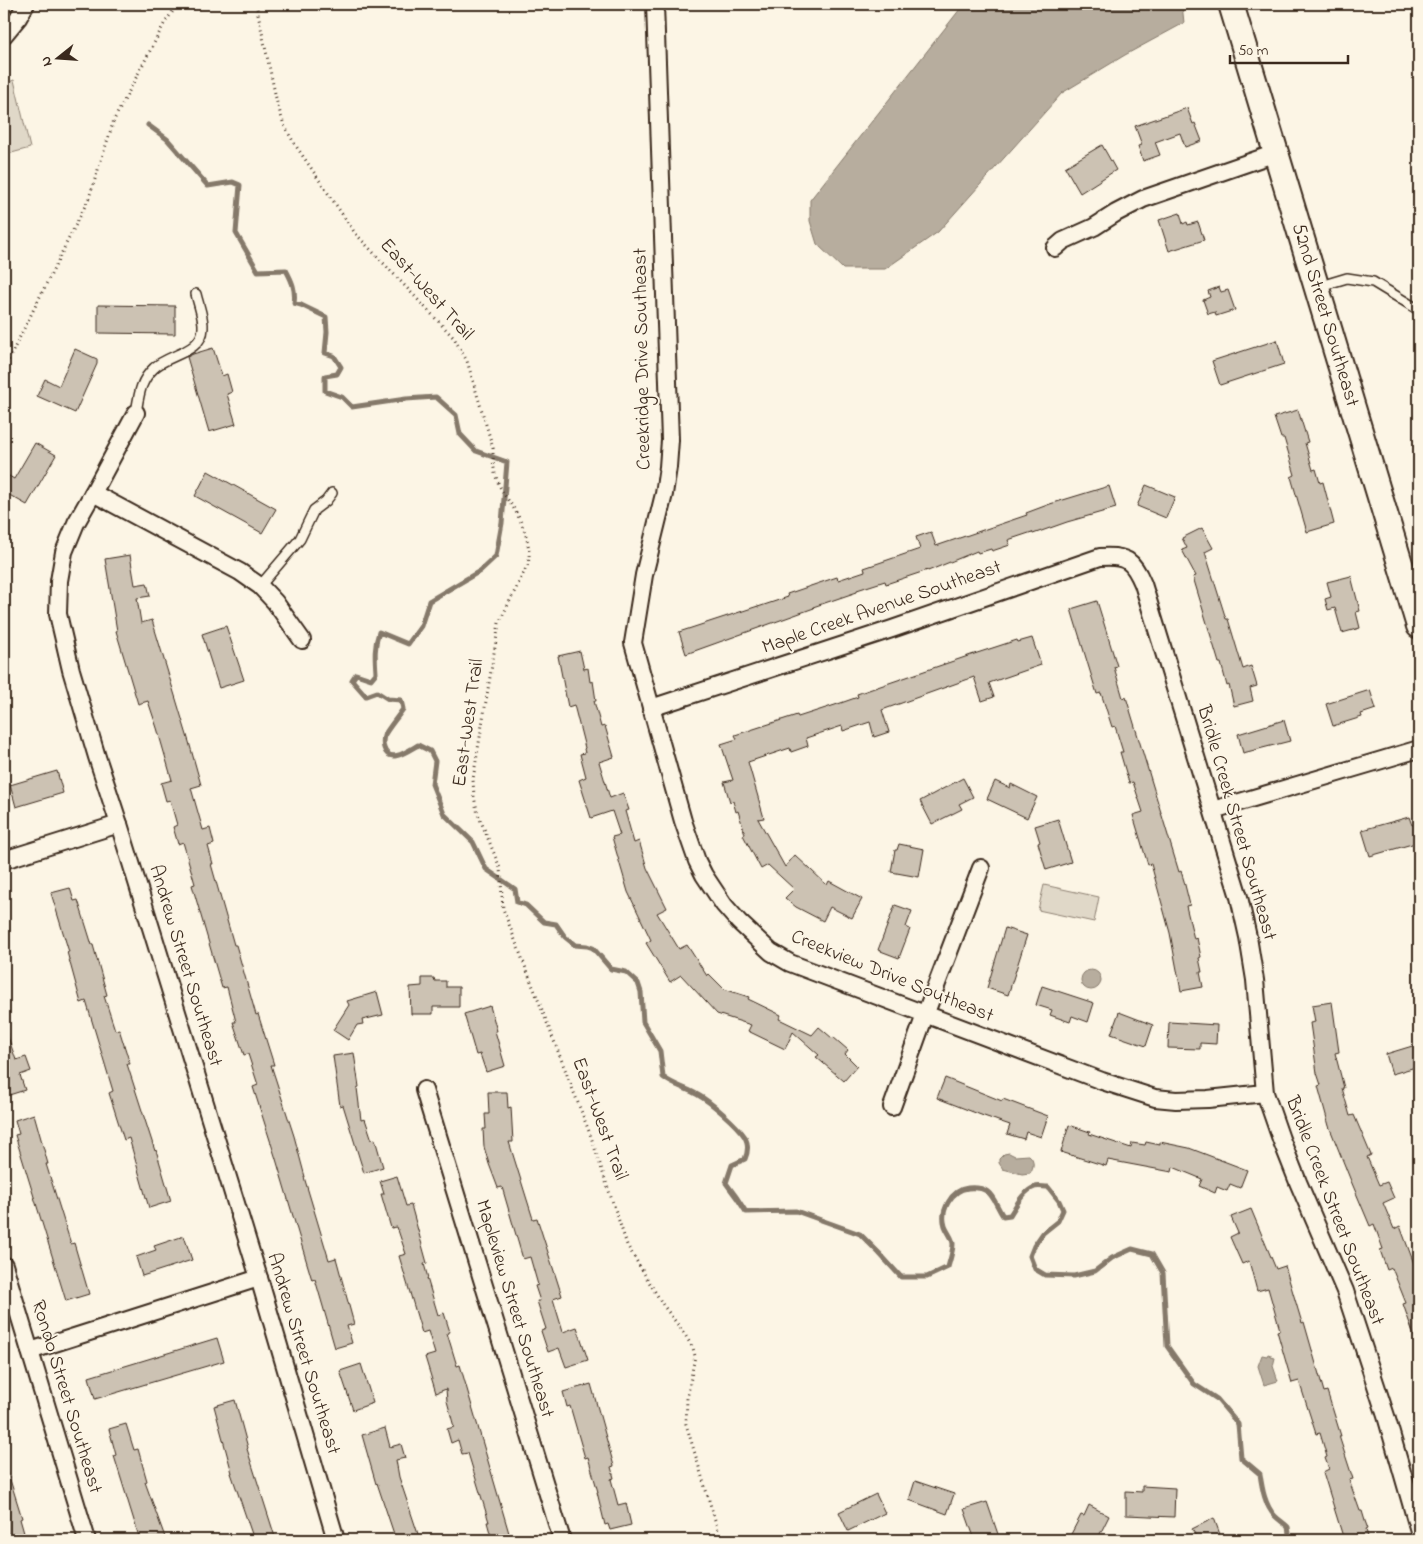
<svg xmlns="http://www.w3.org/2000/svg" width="1423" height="1544" viewBox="0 0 1423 1544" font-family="'Indie Flower',sans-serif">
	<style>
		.green { fill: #e0d8c8; stroke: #8e8173 }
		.water { fill: #b7ad9e; stroke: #85796b }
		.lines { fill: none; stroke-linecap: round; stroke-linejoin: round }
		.stream { stroke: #85796b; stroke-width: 5 }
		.building { fill: #ccc2b3; stroke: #3b2a1e }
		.lane-casing { stroke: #3b2a1e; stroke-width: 12 }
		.street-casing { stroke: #3b2a1e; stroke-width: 20 }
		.secondary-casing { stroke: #3b2a1e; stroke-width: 28 }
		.path { stroke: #3b2a1e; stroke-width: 3; stroke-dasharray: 1 4; stroke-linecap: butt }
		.lane { stroke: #fcf5e5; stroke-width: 9 }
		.street { stroke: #fcf5e5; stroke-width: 16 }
		.secondary { stroke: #fcf5e5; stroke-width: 24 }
		.labels { text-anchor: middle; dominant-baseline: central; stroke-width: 4; stroke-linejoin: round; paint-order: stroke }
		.street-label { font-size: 20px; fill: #3b2a1e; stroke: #fcf5e5 }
	</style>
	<rect width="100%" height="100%" fill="#fcf5e5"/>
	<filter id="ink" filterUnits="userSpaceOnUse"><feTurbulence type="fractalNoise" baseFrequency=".02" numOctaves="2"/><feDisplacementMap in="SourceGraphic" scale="10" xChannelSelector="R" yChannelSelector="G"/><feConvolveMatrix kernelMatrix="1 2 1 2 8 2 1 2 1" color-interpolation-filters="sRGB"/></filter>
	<g filter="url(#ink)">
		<g class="green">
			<path d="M14 80 30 148 4 155V84Z"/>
			<path d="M1044 885 1099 897 1094 922 1038 910Z"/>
		</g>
		<g class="water">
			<path d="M964 4H1182L1184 23 1125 55 1062 93 938 232 885 269H843L817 244 810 221V200Z"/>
			<circle cx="1091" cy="980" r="10"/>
			<path d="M1009 1153 1015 1156 1029 1155C1035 1160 1034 1167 1030 1173L1022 1174 1003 1169 999 1163V1159L1004 1154Z"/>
			<path d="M1268 1354 1271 1355V1357L1275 1358 1273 1366 1278 1381 1264 1385 1258 1366 1262 1355 1267 1356Z"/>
		</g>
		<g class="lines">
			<path class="stream" d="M148 125 167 139 208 186 233 182 240 185 236 233 258 271 286 270C292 281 296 290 294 303L301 305 326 317 327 332 325 353 334 356 341 367 337 374 325 376V391L342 397 352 407 406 399 436 397 456 415 460 434 476 451 507 462 502 523 496 556 480 571 429 601 421 626 408 644 379 632C374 646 375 658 376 673L371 679 356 674 352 680 366 696 377 692 388 699 401 700 403 709C397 718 389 727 384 736 383 739 383 745 384 748 389 765 409 750 418 745L430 751 435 761 432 784 444 814 473 842 486 869 515 889 517 902 526 905 544 922 556 924 565 937 575 945 587 946 593 948 611 969 626 972 638 983 641 992 643 1022 660 1051 663 1077C674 1086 687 1088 698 1095 711 1102 737 1125 745 1137 749 1145 748 1152 745 1159L732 1165 726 1183 737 1198 746 1212 796 1211 860 1234 879 1253 901 1277H927L948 1267C950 1260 953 1251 953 1244 953 1238 947 1232 945 1226 940 1211 951 1190 968 1188 993 1186 992 1199 1003 1216L1010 1215C1016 1206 1023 1191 1035 1187 1038 1186 1044 1187 1048 1187L1059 1201 1063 1210 1058 1221 1043 1233 1034 1246 1030 1256 1035 1269 1045 1275 1074 1276 1095 1271 1112 1258 1132 1249 1152 1254 1163 1273 1167 1346 1194 1384 1217 1399 1238 1424 1241 1458 1260 1474C1262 1488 1265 1506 1275 1516 1279 1520 1284 1523 1288 1527L1290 1540"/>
		</g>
		<g class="building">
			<path d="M1187 108 1193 124 1195 123 1202 141 1185 147 1180 133 1155 142 1160 155 1143 161 1138 146 1142 145 1135 126Z"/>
			<path d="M1102 145 1116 170 1080 193 1065 167Z"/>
			<path d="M1180 213 1183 224 1187 222 1188 225 1198 222 1204 240 1169 251 1159 220Z"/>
			<path d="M1219 287 1221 292 1228 290 1235 310 1216 316 1215 312 1208 314 1203 300 1210 297 1208 291Z"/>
			<path d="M98 305 175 306V334L98 333Z"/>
			<path d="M1277 340 1284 364 1220 385 1212 361Z"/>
			<path d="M213 348 222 376 227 374 232 392 227 394 236 424 209 432 187 357 193 354Z"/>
			<path d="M75 349 97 359V364L75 413 37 396 45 379 59 386Z"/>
			<path d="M1298 410 1308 442 1305 443 1313 470 1316 469 1320 483 1323 482 1334 524 1307 532 1291 477 1295 475 1284 438H1281L1274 417Z"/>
			<path d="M35 443 56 455 27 505 4 492V473L14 479Z"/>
			<path d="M208 471 276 509 262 533 195 496Z"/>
			<path d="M1146 485 1175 497 1166 518 1137 506Z"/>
			<path d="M1109 486 1116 508 1067 522 1033 534 1032 532 1008 540 1010 545 992 551 991 549 978 553 977 551 928 571V570L886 584 885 581 857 590V592L813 607 814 608 686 654 679 632 758 606V607L788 597 787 594 837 577 838 580 865 571 864 568 920 549 916 537 931 532 936 546 1027 515 1026 513 1050 504Z"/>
			<path d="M1202 528 1213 548 1205 552 1226 619H1228L1243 669 1251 666 1257 686 1250 688 1253 701 1234 706 1229 685 1227 686 1221 663H1219L1193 577 1196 576 1182 550 1187 548 1182 538Z"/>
			<path d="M130 555 135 585 147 583 150 596 137 598 141 623 152 620 189 742 201 785 191 788 203 830 210 828 214 844 208 846 213 864H211L234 945H236L256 1015 258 1014 274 1065H271L294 1136 305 1177H304L329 1260 336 1258 354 1324 347 1326 352 1343 335 1348 315 1279 312 1280 276 1159 253 1087 258 1085 248 1054 244 1055 233 1022H236L227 987 222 988 192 885 195 884 183 842 178 844 173 827 177 825 170 800 166 801 161 783 172 780 157 728 148 701 138 704 116 631H117L105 559Z"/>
			<path d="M1351 576 1360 611 1356 612 1360 628 1342 633 1335 608 1328 610 1325 599 1331 597 1327 582Z"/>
			<path d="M1097 601 1117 666 1114 667 1123 698 1126 697 1179 872 1181 871 1184 881 1190 905 1186 906 1194 939 1197 938 1201 957 1199 958 1202 972H1200L1203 987 1181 991 1170 933 1151 864 1148 865 1133 815 1143 812 1133 782 1129 783 1120 752H1123L1115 726 1112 727 1101 693 1097 694 1071 609Z"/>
			<path d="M226 626 244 680 219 688 202 634Z"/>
			<path d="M1032 638 1041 665 989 683 994 697 982 701 974 677 882 710 889 732 874 737 870 722 843 731 842 726 806 738 808 746 791 752 790 748 748 762 764 818 758 819 785 867 795 855 827 885 829 881 862 899 852 918 830 907 823 921 796 907 785 898 794 889 768 865 761 869 743 835 745 834 738 811 736 812 733 801 730 802 724 782 733 780 721 744 737 739 735 735 797 715 798 717 835 705 858 697 857 694 971 655 1017 640 1018 642Z"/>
			<path d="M580 651 584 669 588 668 590 682 593 681 596 701H594L601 727 605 726 614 757 599 762 610 798 623 793 629 810 625 811 634 843 639 841 647 868 667 908 657 913 679 949 687 945 707 976 709 974 724 989 749 997 748 999 781 1015 779 1019 812 1035 819 1027 832 1038 833 1037 848 1050 845 1054 857 1066 844 1081 816 1057 819 1055 793 1032 785 1049 748 1031 751 1025 717 1014 681 975 670 982 646 943 651 940 628 892 612 837 620 835 612 811 591 818 579 780 586 777 580 754 585 753 584 749 585 748 574 705 568 707 558 656Z"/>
			<path d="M1370 690 1376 709 1361 714 1362 717 1333 726 1326 704Z"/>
			<path d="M1284 720 1290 741 1243 753 1238 734Z"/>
			<path d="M57 771 63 793 16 807 10 785Z"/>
			<path d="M963 778 973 797 959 804 962 809 932 824 920 801Z"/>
			<path d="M995 781 1010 788 1011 784 1037 797 1027 818 987 799Z"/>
			<path d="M1409 817 1412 825 1419 823V842L1370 856 1362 830Z"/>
			<path d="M1058 819 1071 862 1046 870 1038 843 1040 842 1035 826Z"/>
			<path d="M899 844 924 849 919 877 891 872 895 850H897Z"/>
			<path d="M70 888 74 901 78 900 92 945H93L107 995 104 996 115 1030 119 1029 130 1064H127L155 1151 156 1150 171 1201 149 1208 129 1138 124 1140 109 1093 113 1091 86 1001 81 1003 67 952H69L51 893Z"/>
			<path d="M895 905 912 911 906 927 910 929 899 958 878 950Z"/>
			<path d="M1005 928 1027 935 1008 995 987 988Z"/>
			<path d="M422 978H434L435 981H446V987H459V1007H433V1014H411L410 987 422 986Z"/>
			<path d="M1042 986 1094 1003 1088 1022 1072 1016 1070 1022 1050 1015 1052 1010 1036 1005Z"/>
			<path d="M377 992 383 1015 362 1020 363 1024 357 1025 348 1040 333 1030 349 1005 347 1001Z"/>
			<path d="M1332 1002 1339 1052 1335 1053 1344 1088H1342L1350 1116 1354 1115 1371 1155 1367 1157 1379 1185 1387 1182 1394 1198 1383 1203 1394 1229 1400 1226 1419 1277V1344H1417L1403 1304 1406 1303 1392 1268 1387 1270 1380 1250 1383 1249 1374 1224 1370 1226 1351 1181 1329 1126 1318 1086 1321 1085 1317 1073 1310 1023 1315 1022 1312 1005Z"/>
			<path d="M490 1006 497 1031H495L505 1066 486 1072 480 1054 476 1055 464 1014Z"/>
			<path d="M1119 1012 1153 1025 1146 1046 1111 1034Z"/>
			<path d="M1169 1022 1217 1025 1216 1044 1200 1043V1049L1168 1048Z"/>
			<path d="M6 1031 16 1060 26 1057 31 1071 20 1075 25 1090 6 1096 4 1088V1032Z"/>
			<path d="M1419 1044V1066L1392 1074 1386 1054Z"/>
			<path d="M354 1053 359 1087 357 1088 361 1120 365 1119 372 1140 375 1139 383 1167 364 1173 343 1105 340 1106 333 1056Z"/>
			<path d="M945 1078 1002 1101 1003 1099 1048 1116 1041 1137 1026 1132 1024 1139 1007 1134 1010 1125 981 1115 937 1098Z"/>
			<path d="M488 1092H507L508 1108 511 1107 513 1142H509L533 1219 537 1218 562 1296 553 1299 563 1332 577 1327 588 1360 566 1367 559 1348 548 1352 541 1331 546 1329 537 1301H540L535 1286 538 1285 530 1257 523 1259 502 1187 498 1188 489 1164 484 1147 483 1129H486L485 1114H489Z"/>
			<path d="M34 1114 48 1164H46L71 1244 74 1243 89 1294 66 1301 15 1135 19 1134 15 1120Z"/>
			<path d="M1069 1125 1090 1132 1089 1134 1131 1148 1132 1143 1145 1145 1146 1142 1160 1145V1142L1189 1148 1247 1170 1240 1188 1230 1184 1227 1191 1217 1187 1215 1193 1199 1186 1202 1179 1173 1167 1172 1172 1108 1160 1106 1166 1061 1152Z"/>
			<path d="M397 1176 406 1206 411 1205 427 1263 424 1264 428 1278H427L438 1315 444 1313 450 1332 447 1333 457 1366 460 1365 511 1540H492L487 1522H489L468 1453 462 1454 458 1440 451 1443 447 1429 454 1427 447 1401 446 1389 436 1393 425 1357 435 1354 428 1331 422 1333 399 1256 406 1254 397 1227 391 1228 381 1194H384L380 1181Z"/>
			<path d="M1251 1209 1276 1269 1285 1266 1302 1323 1304 1322 1324 1392 1327 1391 1341 1436H1339L1353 1479 1349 1480 1360 1511H1362L1365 1521 1368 1529 1366 1530 1369 1540H1344L1323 1472 1329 1469 1325 1458 1327 1457 1320 1433 1316 1434 1299 1381 1292 1383 1277 1331 1280 1330 1268 1288 1257 1291 1249 1261 1242 1264 1230 1237 1238 1233 1231 1217Z"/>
			<path d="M184 1236 192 1260 142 1276 136 1257 156 1250 154 1246Z"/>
			<path d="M217 1338 224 1361 95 1399 89 1377Z"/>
			<path d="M361 1364 373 1403 353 1410 340 1371Z"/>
			<path d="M591 1384 614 1466 611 1467 614 1478 611 1479 618 1505 626 1503 631 1525 610 1530 608 1524 605 1525 597 1492H598L588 1457 585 1458 570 1406 567 1407 563 1392Z"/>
			<path d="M235 1400 248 1448 247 1449 276 1540H254L231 1473H232L214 1406Z"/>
			<path d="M126 1424 134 1450 138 1449 147 1481 145 1482 166 1540H140L114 1456 116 1455 109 1429Z"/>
			<path d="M385 1428 390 1447 401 1444 405 1458 396 1460 399 1477 420 1540H396L377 1483 376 1484 362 1435Z"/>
			<path d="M7 1470 22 1518 20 1519 26 1540H4V1471Z"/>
			<path d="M915 1481 954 1494 947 1514 909 1500Z"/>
			<path d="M1142 1486 1175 1488 1174 1517 1126 1515V1491L1142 1492Z"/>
			<path d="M876 1494 885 1513 848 1531 839 1512Z"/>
			<path d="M987 1502 1000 1540H975L964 1509Z"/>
			<path d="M1089 1505 1109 1516 1097 1540H1068L1081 1515 1084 1516Z"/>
			<path d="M1214 1518 1222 1540H1198L1192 1529Z"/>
		</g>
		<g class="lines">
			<g class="lane-casing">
				<g id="lane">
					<path d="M1317 287 1347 278 1373 282 1419 310"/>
					<path d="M136 413C139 395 140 381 154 368 168 354 202 353 203 328 204 319 198 303 196 294"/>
					<path d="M260 586 300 539 314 510 326 501 332 493"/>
				</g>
			</g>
			<g class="street-casing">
				<g id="street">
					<path d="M655 4 670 440 668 467 664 494 644 575 633 643 683 821 697 861 704 875 724 905 739 922 771 952 790 963 1102 1081 1155 1098 1176 1100 1208 1099 1265 1093"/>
					<path d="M4 35 18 18 26 4"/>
					<path d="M1055 248 1063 241 1094 227 1116 213 1143 199 1276 153"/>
					<path d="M136 413 93 493 76 523 64 552 59 581 58 614 71 670 97 757 119 824 259 1278 336 1540"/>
					<path d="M93 493 240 572 260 586 275 602 302 640"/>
					<path d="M651 708 892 629 1100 557C1126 555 1133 560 1143 584L1239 897 1248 937 1255 980 1265 1093 1281 1139 1298 1182 1345 1291 1386 1416 1419 1531"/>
					<path d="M1213 810 1419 749"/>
					<path d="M4 860 119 824"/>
					<path d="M424 1090 562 1540"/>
					<path d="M892 1107 925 1015 981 868"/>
					<path d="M4 1265 87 1540"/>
					<path d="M30 1351 259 1278"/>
				</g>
			</g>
			<g class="secondary-casing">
				<g id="secondary">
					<path id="s1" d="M1231 4 1419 626"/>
				</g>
			</g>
			<g class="path">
				<path d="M256 4 277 103 284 125 294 143 355 233 454 338 467 361 493 448C493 460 493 471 498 482 502 493 510 502 516 512 524 527 532 548 528 564L499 623 473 779 474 797 478 814 500 868 503 909 590 1134 627 1245 663 1305 684 1333 693 1348 695 1356 687 1399 686 1424 721 1540"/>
				<path d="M4 369 89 198 114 120 164 24 178 4"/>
			</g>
			<use href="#lane" class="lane"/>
			<use href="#street" class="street"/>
			<use href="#secondary" class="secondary"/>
		</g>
	</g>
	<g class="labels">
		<g class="street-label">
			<text transform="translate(426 290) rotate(48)">East-West Trail</text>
			<text stroke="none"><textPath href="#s1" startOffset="325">52nd Street Southeast</textPath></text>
			<text transform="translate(643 359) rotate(-91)">Creekridge Drive Southeast</text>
			<text transform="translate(882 608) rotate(-19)">Maple Creek Avenue Southeast</text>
			<text transform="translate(469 723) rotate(-82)">East-West Trail</text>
			<text transform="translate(1236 823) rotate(74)">Bridle Creek Street Southeast</text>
			<text transform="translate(185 966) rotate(73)">Andrew Street Southeast</text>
			<text transform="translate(892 977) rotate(22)">Creekview Drive Southeast</text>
			<text transform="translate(599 1119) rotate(70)">East-West Trail</text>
			<text transform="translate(1334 1211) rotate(69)">Bridle Creek Street Southeast</text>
			<text transform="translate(514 1309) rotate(73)">Mapleview Street Southeast</text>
			<text transform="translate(303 1354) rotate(73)">Andrew Street Southeast</text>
			<text transform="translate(66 1397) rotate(73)">Rondo Street Southeast</text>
		</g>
	</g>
	<rect width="1423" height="1544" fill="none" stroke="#fcf5e5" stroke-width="20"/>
	<rect x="10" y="10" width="1403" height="1524" fill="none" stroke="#3b2a1e" stroke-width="2" filter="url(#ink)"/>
	<g transform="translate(58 58) rotate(253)" stroke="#fcf5e5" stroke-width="4" paint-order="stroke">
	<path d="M0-4L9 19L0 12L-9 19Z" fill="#3b2a1e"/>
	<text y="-8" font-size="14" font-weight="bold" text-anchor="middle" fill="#3b2a1e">N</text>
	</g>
	<path d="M1230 55v8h118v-8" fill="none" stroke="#3b2a1e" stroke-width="2.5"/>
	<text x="1238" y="55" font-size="15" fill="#3b2a1e" stroke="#fcf5e5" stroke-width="4" paint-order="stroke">50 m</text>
</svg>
